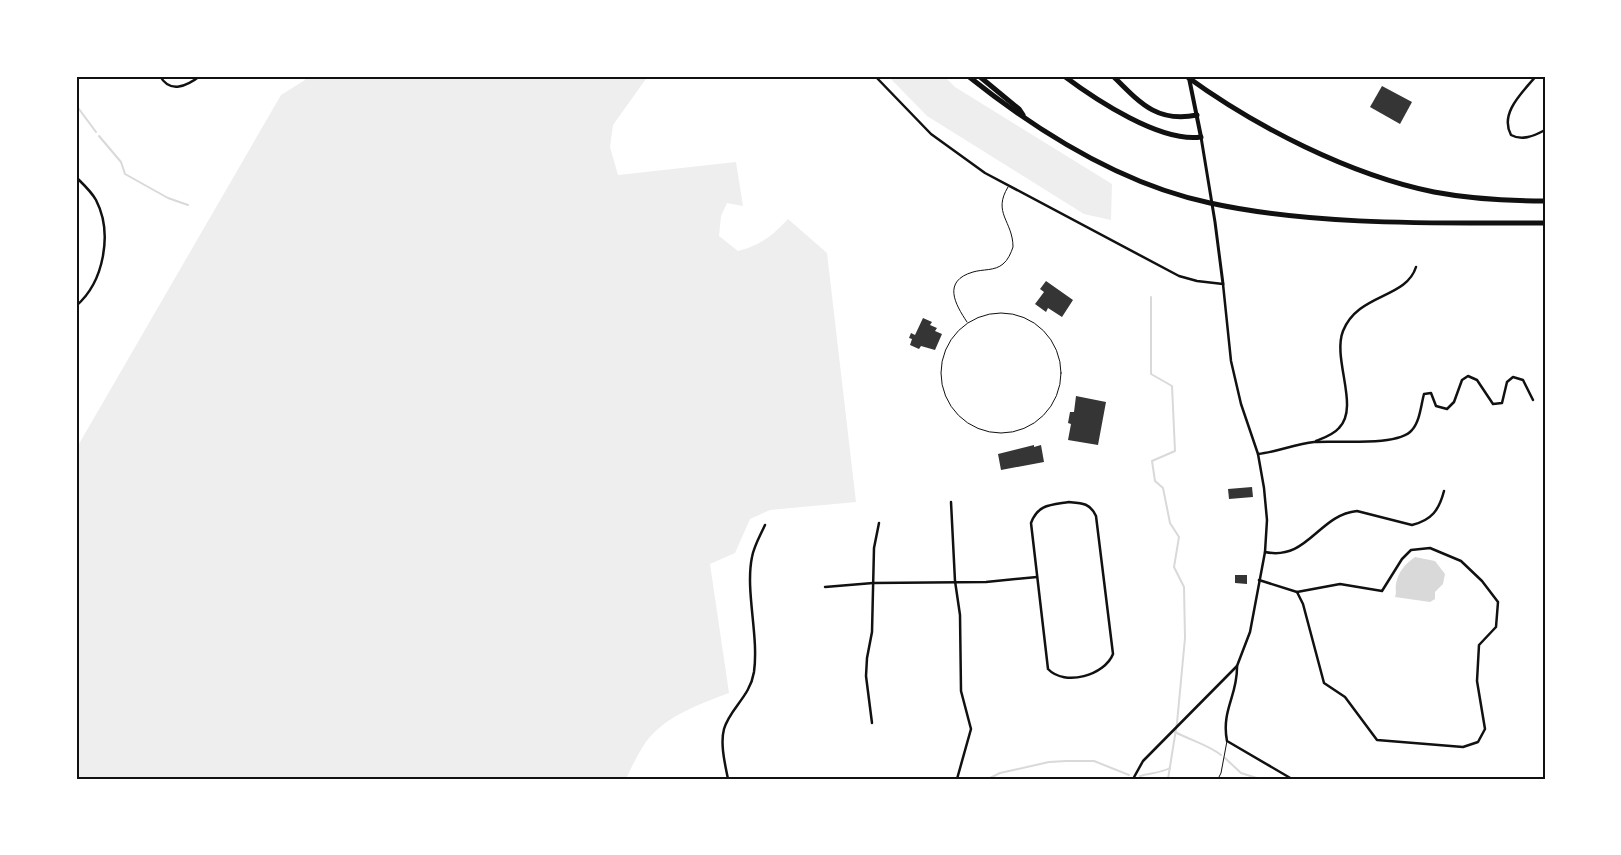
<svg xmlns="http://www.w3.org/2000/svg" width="1621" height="855" viewBox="0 0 1621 855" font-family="'Public Sans',sans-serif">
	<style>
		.green { fill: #eee }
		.water { fill: #d9d9d9 }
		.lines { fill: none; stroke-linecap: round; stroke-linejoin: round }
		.stream { stroke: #d9d9d9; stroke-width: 2 }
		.building { fill: #353535 }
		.service { stroke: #111; stroke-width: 1 }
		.minor { stroke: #111; stroke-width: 2.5 }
		.tertiary { stroke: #111; stroke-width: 3 }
		.secondary { stroke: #111; stroke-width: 4 }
		.motorway { stroke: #111; stroke-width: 5 }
		.neatline { fill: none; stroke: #111; stroke-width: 2 }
	</style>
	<rect width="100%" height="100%" fill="#fff"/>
	<g class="green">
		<path d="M306 76H648L613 125 610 147 618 175 736 162 743 206 727 203 721 216 719 236 738 251C762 244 771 237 788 219L827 253 856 502 770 510 750 519 735 553 710 564 729 693C697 705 660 718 642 748 636 758 631 768 626 779H76V449L281 95 305 80Z"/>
		<path d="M888 76H944L955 87 1112 184 1111 220 1084 214 927 116Z"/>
	</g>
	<path class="water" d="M1415 557 1435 561 1445 574 1443 584 1435 592V599L1430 602 1395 597C1397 592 1395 589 1396 584 1398 572 1405 564 1415 557Z"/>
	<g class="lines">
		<g class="stream">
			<path d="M76 105 96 132"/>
			<path d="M99 136 121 162 125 174 168 198 188 205"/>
			<path d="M1151 297V374L1172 386 1175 451 1152 461 1155 481 1163 488 1170 523 1179 537 1174 567 1184 587 1185 638 1177 723 1168 779"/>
			<path d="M1175 732C1190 740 1209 745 1221 755"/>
			<path d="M1225 758 1241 773 1260 779"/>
			<path d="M1140 776C1150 773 1161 773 1170 768"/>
			<path d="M988 779 1000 773 1049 762 1066 761H1094L1129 775"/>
		</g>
	</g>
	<g class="building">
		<path d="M1382 86 1412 102 1400 124 1370 107Z"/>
		<path d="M1046 281 1073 300 1062 317 1048 308 1046 312 1035 304 1044 292 1040 289Z"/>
		<path d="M923 318 932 322 930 325 937 328 935 331 942 334 935 350 921 346 919 349 910 345 912 339 909 338 911 333 915 335Z"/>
		<path d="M1076 396 1106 402 1098 445 1068 440 1071 424 1068 423 1070 412H1074Z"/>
		<path d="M1034 445V447L1041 445 1044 462 1001 470 998 454Z"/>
		<path d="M1252 487 1253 497 1229 499 1228 489Z"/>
		<path d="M1235 575H1247V584L1235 583Z"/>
	</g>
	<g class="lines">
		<g class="service">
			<circle cx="1001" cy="373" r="60"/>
			<path d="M967 322C955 304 942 281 973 272 983 269 995 271 1003 264 1008 260 1011 253 1013 247 1013 221 992 213 1008 187"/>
			<path d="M1218 779 1221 773 1227 741"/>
		</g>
		<g class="minor">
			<path d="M160 76C170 94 187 86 200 76"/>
			<path d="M875 76 931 134 985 173 1179 276 1197 281 1223 284 1231 361 1241 404 1258 454 1264 488 1267 520 1265 552 1250 632 1237 666 1143 761 1133 779"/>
			<path d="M1536 76C1523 92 1499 113 1511 135 1522 141 1534 136 1545 130"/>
			<path d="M76 177C83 184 91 191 96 200 113 233 104 282 76 306"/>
			<path d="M1316 441C1323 438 1333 435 1339 428 1360 407 1332 359 1343 331 1358 293 1406 299 1416 267"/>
			<path d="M1258 454C1277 452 1295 444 1314 442 1334 440 1399 447 1412 430 1420 421 1421 405 1424 394L1431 393 1436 406 1447 409 1454 402 1462 380 1468 376 1477 380 1493 404 1502 403 1507 382 1513 377 1523 380 1533 400"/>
			<path d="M951 502 955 581 960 615 961 691 971 729 957 779"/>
			<path d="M1069 502C1082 503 1090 503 1096 516L1113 654C1105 675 1065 687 1048 669L1031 523C1038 504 1051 505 1069 502Z"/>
			<path d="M1430 548 1461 561 1482 581 1498 602 1496 627 1479 645 1477 681 1485 729 1478 742 1463 747 1377 740 1345 697 1324 683 1303 604 1297 592 1340 584 1382 591 1402 559 1411 550Z"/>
			<path d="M1265 552C1308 561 1318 515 1357 511L1412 525C1432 520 1439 510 1444 491"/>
			<path d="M1259 580 1297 592"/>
			<path d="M825 587 873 583 986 582 1037 577"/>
			<path d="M1237 666C1238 695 1221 710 1227 741L1292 779"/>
			<path d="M872 723 866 676 867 658 872 632 874 548 879 523"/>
			<path d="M728 779C725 764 720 744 724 729 730 708 750 697 754 672 759 635 745 591 752 557 754 546 760 536 765 525"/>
		</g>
		<path class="tertiary" d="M1201 137 1215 222 1223 284"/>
		<path class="secondary" d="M1189 78 1201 137"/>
		<g class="motorway">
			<path d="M968 76C1038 132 1120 184 1210 203 1315 226 1437 223 1545 223"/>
			<path d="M979 76 1019 109 1023 115"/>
			<path d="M1064 76C1096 100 1161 143 1201 137"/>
			<path d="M1113 76C1140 103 1157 123 1197 115"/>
			<path d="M1186 76C1256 127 1350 175 1434 192 1471 199 1508 201 1545 201"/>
		</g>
	</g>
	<rect width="1621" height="855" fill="none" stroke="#ffffff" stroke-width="155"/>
	<rect x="78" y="78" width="1466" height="700" class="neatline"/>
</svg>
